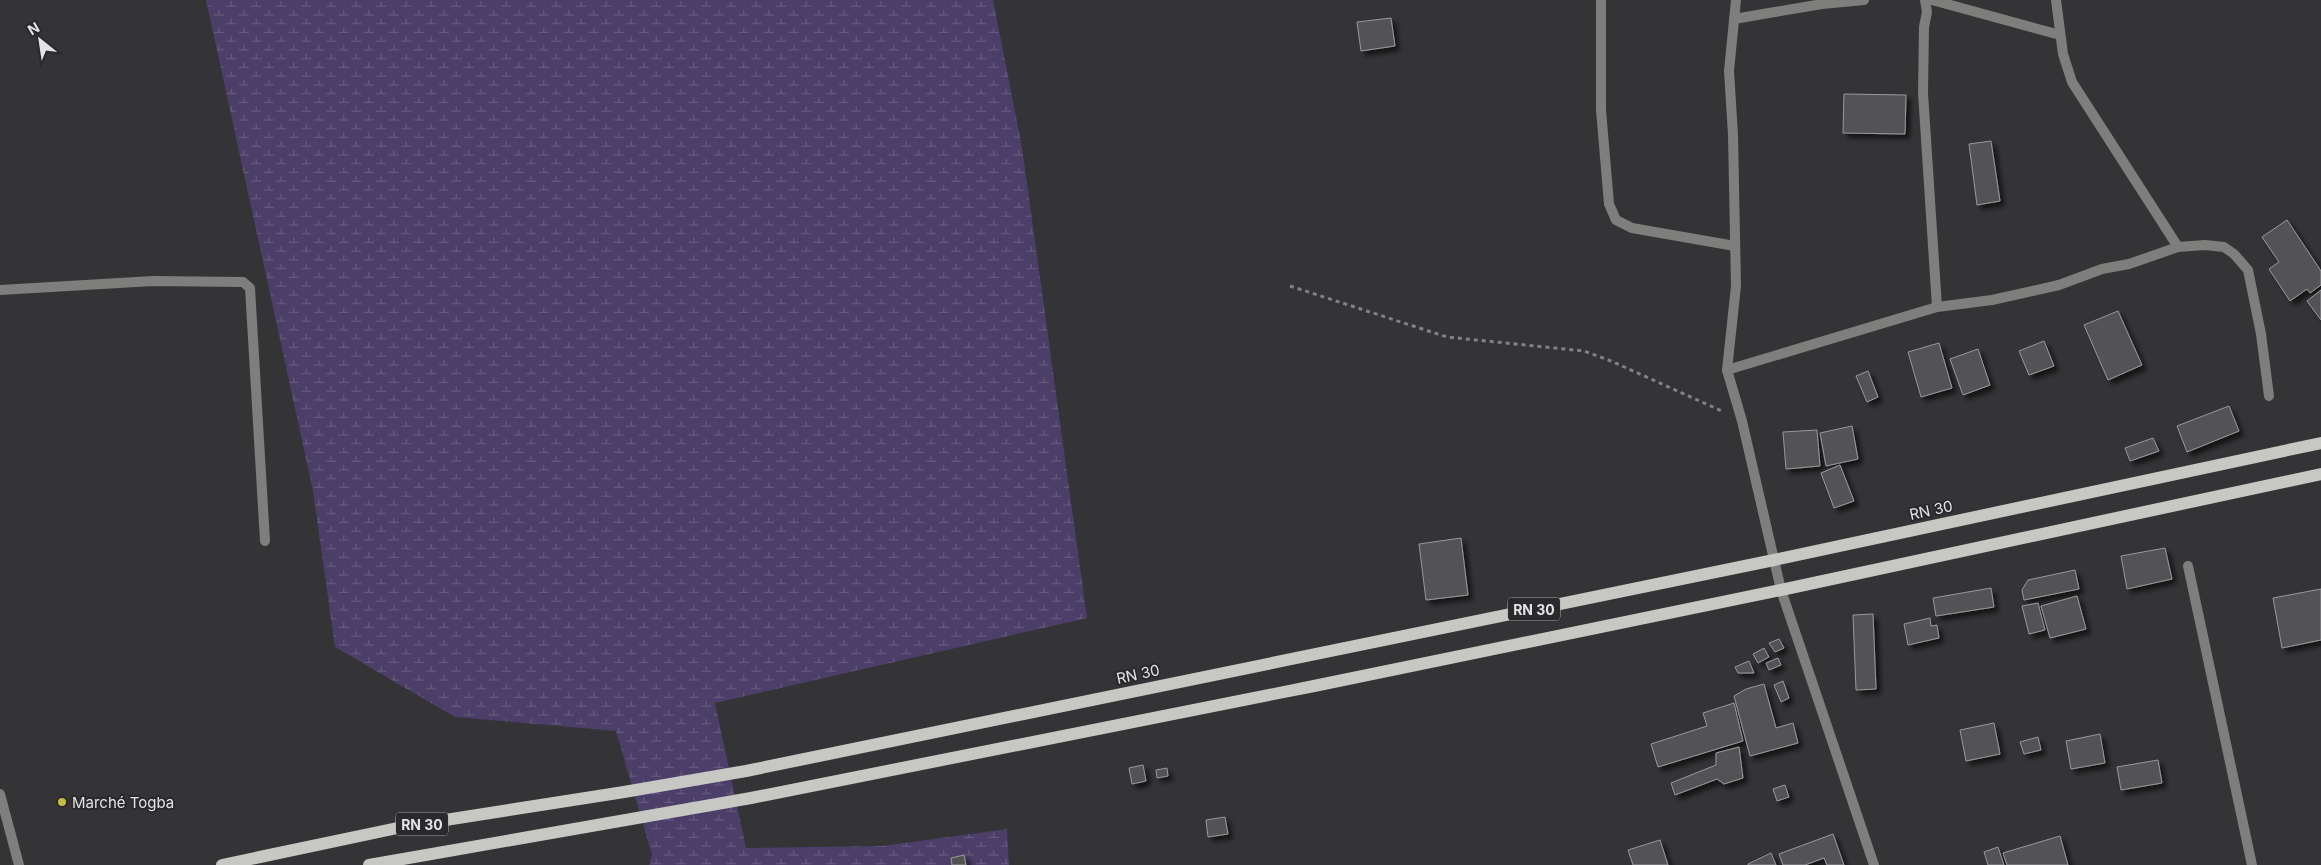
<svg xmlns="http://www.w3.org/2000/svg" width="2321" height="865" viewBox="0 0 2321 865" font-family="Inter,sans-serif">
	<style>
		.wetland { fill: url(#wetland-marsh) }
		.building { fill: #535255; stroke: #99989b; filter: url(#shadow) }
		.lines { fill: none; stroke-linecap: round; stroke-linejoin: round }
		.path { stroke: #828184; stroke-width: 3; stroke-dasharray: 4 4; stroke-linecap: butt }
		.street { stroke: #7e7e7c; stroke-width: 10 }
		.primary { stroke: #c7c7c4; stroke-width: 12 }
		.poi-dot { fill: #c3bd3f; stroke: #2a292c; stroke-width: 2 }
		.labels { text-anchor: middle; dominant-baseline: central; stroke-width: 4; stroke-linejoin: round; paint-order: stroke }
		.shield { fill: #2a292c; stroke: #acabae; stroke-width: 1 }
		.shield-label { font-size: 14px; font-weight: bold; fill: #e3e3e5 }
		.street-label { font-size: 15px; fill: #e3e3e5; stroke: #2a292c }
		.poi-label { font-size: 15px; fill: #e3e3e5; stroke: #2a292c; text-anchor: start }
	</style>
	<defs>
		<pattern id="wetland-marsh" width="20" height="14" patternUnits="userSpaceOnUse" patternTransform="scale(1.25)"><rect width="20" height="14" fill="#4b3e68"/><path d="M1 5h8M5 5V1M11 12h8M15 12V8" fill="none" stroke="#655a7d"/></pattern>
		<filter id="shadow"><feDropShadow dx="4.5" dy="4.5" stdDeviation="2.5" flood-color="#0009"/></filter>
	</defs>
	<rect width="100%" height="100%" fill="#343336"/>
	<path class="wetland" d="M206 0H993L1022 147 1087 618 715 703 746 848 882 846 1007 829 1009 865H649L652 855 616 731 455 717 335 647 313 491Z"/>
	<g class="building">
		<path d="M1391 18 1395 46 1361 51 1357 22Z"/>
		<path d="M1844 94 1906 95 1905 134 1843 133Z"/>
		<path d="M1991 141 2000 201 1977 205 1969 144Z"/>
		<path d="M2287 220 2321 271V285L2310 293 2307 289 2290 301 2269 269 2279 262 2262 237Z"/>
		<path d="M2321 290V320L2307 301Z"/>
		<path d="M2118 311 2142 365 2108 380 2084 325Z"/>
		<path d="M2044 341 2054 366 2029 375 2019 351Z"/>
		<path d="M1939 343 1952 388 1921 397 1908 352Z"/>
		<path d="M1978 349 1990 385 1963 395 1950 359Z"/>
		<path d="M1868 371 1878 397 1867 402 1856 376Z"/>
		<path d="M2229 406 2239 431 2187 452 2177 426Z"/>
		<path d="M1852 426 1858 459 1826 466 1820 433Z"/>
		<path d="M1817 430 1820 466 1786 469 1783 432Z"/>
		<path d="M2153 438 2159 451 2130 461 2125 448Z"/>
		<path d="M1840 465 1854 501 1834 508 1821 473Z"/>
		<path d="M1461 538 1468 595 1426 600 1419 544Z"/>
		<path d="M2165 548 2172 579 2127 589 2121 556Z"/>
		<path d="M2075 570 2079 589 2024 600 2022 590 2028 580Z"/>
		<path d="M1991 588 1994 607 1936 616 1933 598Z"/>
		<path d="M2321 589V640L2282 648 2273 598Z"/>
		<path d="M2077 596 2086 629 2050 638 2041 606Z"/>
		<path d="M2038 603 2045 630 2029 634 2022 606Z"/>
		<path d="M1873 614 1876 689 1856 690 1853 615Z"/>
		<path d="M1930 618 1931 626 1937 625 1939 638 1908 645 1904 624Z"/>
		<path d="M1779 639 1784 648 1775 652 1769 643Z"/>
		<path d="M1764 648 1769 657 1758 663 1753 654Z"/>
		<path d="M1778 658 1781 665 1769 670 1766 663Z"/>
		<path d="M1749 661 1754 673H1738L1735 667Z"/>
		<path d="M1783 681 1789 698 1781 702 1774 685Z"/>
		<path d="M1764 684 1776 728 1793 723 1798 743 1750 756 1734 696 1746 689Z"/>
		<path d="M1734 703 1743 741 1658 767 1651 744 1707 726 1703 713Z"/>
		<path d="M1994 723 2000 754 1966 761 1960 730Z"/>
		<path d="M2100 734 2105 763 2071 769 2066 741Z"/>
		<path d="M2038 737 2041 750 2024 754 2020 742Z"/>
		<path d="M1739 747 1743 778 1724 784 1717 779 1675 795 1671 783 1716 765V753Z"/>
		<path d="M2158 760 2162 783 2121 790 2117 767Z"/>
		<path d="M1143 765 1146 781 1132 784 1129 768Z"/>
		<path d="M1167 768 1168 776 1157 778 1156 770Z"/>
		<path d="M1785 785 1789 797 1777 801 1773 789Z"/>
		<path d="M1225 817 1228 834 1208 837 1206 820Z"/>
		<path d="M1833 834 1844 865H1827L1824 858 1805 865H1783L1779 854Z"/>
		<path d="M2060 836 2068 865H2007L2003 853Z"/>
		<path d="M1660 840 1668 865H1633L1628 850Z"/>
		<path d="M1998 847 2004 865H1988L1984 852Z"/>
		<path d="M1771 853 1776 865H1748V864Z"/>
		<path d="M964 855 966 865H952L951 858Z"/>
	</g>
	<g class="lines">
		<path class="path" d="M1290 286 1447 337 1584 351 1611 361 1724 412"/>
		<g class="street">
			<path d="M1601 0V110L1609 204 1616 220 1632 228 1735 246"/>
			<path d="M1736 0 1729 71 1733 135 1736 286 1727 370 1742 421 1781 590 1874 865"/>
			<path d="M1925 0 1927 12 1924 27 1923 93 1937 307"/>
			<path d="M1932 0 2060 35"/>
			<path d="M2056 0 2063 54 2072 82 2178 247"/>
			<path d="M1734 19 1822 4 1864 0"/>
			<path d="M0 290 153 281 243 282 250 288 265 541"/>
			<path d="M1727 370 1937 307 1992 300 2059 285 2102 269 2129 264 2178 247 2205 245 2224 247 2234 254 2248 270 2261 334 2269 396"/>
			<path d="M2188 566 2252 865"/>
			<path d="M0 794 19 865"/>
		</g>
		<g class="primary">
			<path d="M222 865 407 826 624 792 746 771 1774 560 2321 443"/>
			<path d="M369 865 751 798 1314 686 1781 590 2321 474"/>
		</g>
	</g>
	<circle class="poi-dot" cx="62" cy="802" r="5"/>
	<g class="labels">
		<g class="shield">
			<rect x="1508" y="597.5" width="52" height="23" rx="4"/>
			<rect x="396" y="812.5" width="52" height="23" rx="4"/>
		</g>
		<g class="shield-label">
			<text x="1534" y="609">RN 30</text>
			<text x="422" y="824">RN 30</text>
		</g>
		<g class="street-label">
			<text transform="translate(1931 510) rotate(-12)">RN 30</text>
			<text transform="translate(1138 674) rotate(-12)">RN 30</text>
		</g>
		<g class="poi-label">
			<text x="72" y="802">Marché Togba</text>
		</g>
	</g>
	<g transform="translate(40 40) rotate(330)" stroke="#2a292c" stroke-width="4" paint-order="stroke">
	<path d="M0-4L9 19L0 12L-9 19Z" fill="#e3e3e5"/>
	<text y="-8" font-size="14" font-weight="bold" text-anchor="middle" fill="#e3e3e5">N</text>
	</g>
</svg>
